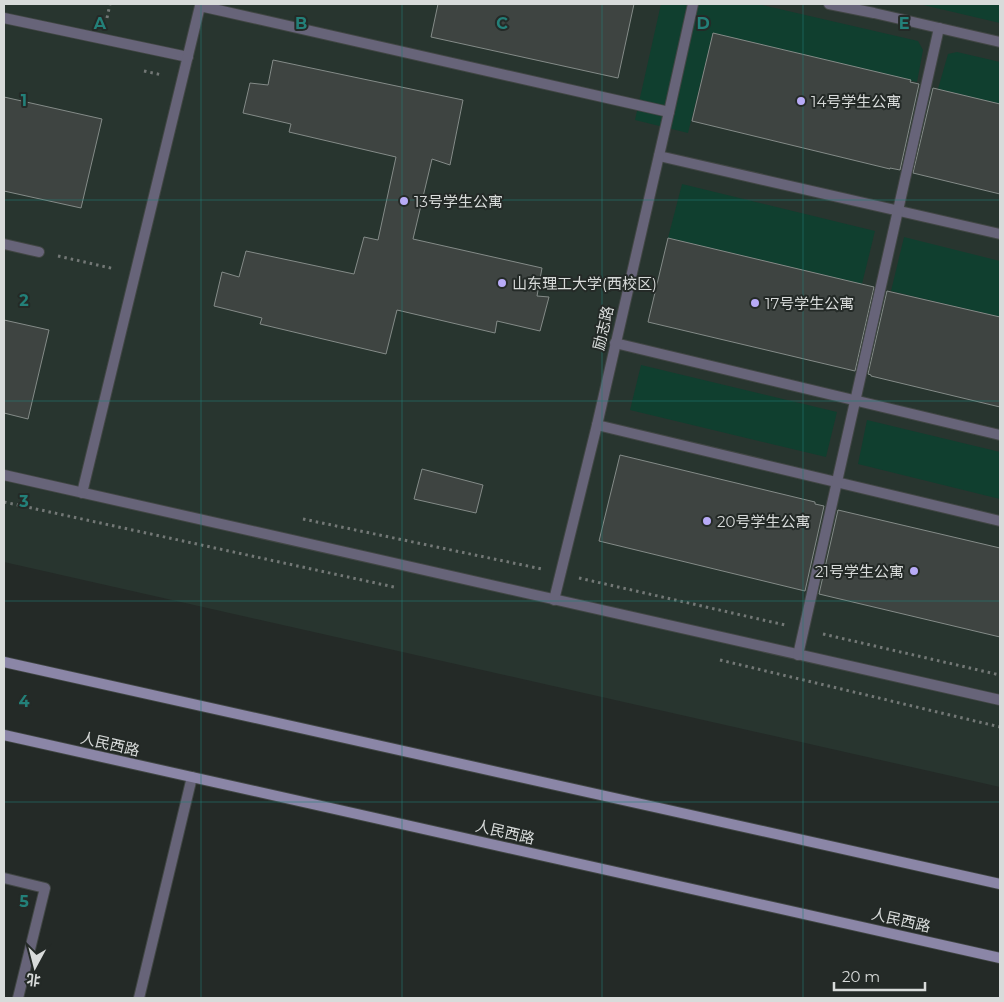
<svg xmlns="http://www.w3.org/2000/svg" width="1004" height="1002" viewBox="0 0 1004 1002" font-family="Montserrat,'Noto Sans SC',sans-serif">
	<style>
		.built { fill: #28352f }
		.green { fill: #103f2f }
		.building { fill: #3e4441; stroke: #848b88 }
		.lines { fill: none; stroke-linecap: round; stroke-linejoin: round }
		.minor-casing { stroke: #414644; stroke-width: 12 }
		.tertiary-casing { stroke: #414644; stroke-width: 12 }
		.secondary-casing { stroke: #414644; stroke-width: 12 }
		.path { stroke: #737876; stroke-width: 3; stroke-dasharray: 2.5 4; stroke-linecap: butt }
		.minor { stroke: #676479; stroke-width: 10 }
		.tertiary { stroke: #676479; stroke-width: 10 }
		.secondary { stroke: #8b86a7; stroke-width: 10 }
		.grid { fill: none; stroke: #238079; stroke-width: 1; stroke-opacity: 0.55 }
		.poi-dot { fill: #b8abf7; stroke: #242a27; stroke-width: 2 }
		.labels { text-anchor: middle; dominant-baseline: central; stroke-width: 4; stroke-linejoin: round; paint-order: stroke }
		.poi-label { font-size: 15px; fill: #d8dbda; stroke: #242a27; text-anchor: start }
		.street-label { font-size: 15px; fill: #d8dbda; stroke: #242a27 }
		.grid-label { font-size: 16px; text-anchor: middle; font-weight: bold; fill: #238079; stroke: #242a27; stroke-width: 4; stroke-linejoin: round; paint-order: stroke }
	</style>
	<rect width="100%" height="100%" fill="#242a27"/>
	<path class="built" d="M4 4H1000V787L4 562Z"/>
	<g class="green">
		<path d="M661 4H758L918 41 923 50 917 82 713 33 688 133 635 120Z"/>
		<path d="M919 4H1000V23Z"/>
		<path d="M957 52 1000 62V104L938 89 948 54Z"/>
		<path d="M682 184 875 231 862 284 668 238Z"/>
		<path d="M904 237 1000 261V317L891 291Z"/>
		<path d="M641 365 837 412 826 457 630 410Z"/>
		<path d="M867 420 1000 452V499L858 464Z"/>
	</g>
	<g class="building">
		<path d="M438 4H634L618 78 431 37Z"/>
		<path d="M713 33 911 80 910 82 919 84 900 170 890 168V169L692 121Z"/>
		<path d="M273 60 463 100 450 165 432 159 413 239 542 268 537 296 549 297 540 331 497 321 495 333 397 310 386 354 260 324 262 318 214 306 222 272 239 277 246 251 354 274 364 237 378 240 396 157 289 132 291 124 243 113 250 83 268 85Z"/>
		<path d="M933 88 1000 104V194L913 173Z"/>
		<path d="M4 97 102 119 81 208 4 191Z"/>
		<path d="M668 238 874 287 855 371 648 322Z"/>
		<path d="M887 291 1000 317V407L871 376V375L868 374Z"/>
		<path d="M4 320 49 330 28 419 4 413Z"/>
		<path d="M620 455 815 502V504L824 506 805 591 599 541Z"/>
		<path d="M422 469 483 485 476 513 414 499Z"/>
		<path d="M838 510 1000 548V637L819 594Z"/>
	</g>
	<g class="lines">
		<g class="minor-casing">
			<g id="minor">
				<path d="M829 4 874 13 1000 42"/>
				<path d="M4 18 188 57"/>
				<path d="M659 156 1000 234"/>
				<path d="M4 244 39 252"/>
				<path d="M615 343 1000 435"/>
				<path d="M597 425 1000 521"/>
				<path d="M4 475 1000 700"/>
				<path d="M82 493 200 6 669 112"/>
				<path d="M554 600 597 425 669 112 693 4"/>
				<path d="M798 655 939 28"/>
				<path d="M4 878 45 888 18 998"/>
			</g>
		</g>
		<g class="tertiary-casing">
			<path id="tertiary" d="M139 998 192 777"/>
		</g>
		<g class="secondary-casing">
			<g id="secondary">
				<path d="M4 662 1000 884"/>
				<path d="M4 735 1000 958"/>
			</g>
		</g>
		<g class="path">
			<path d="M107 18 110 4"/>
			<path d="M144 71 162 75"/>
			<path d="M58 256 115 269"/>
			<path d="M4 502 394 587"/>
			<path d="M303 519 542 569"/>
			<path d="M579 578 785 625"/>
			<path d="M823 634 1000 675"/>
			<path d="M720 660 1000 727"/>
		</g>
		<use href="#minor" class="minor"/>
		<use href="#tertiary" class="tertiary"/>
		<use href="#secondary" class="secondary"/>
	</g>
	<path class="grid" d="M201 4V998M402 4V998M602 4V998M803 4V998M4 200H1000M4 401H1000M4 601H1000M4 802H1000"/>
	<g class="poi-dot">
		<circle cx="801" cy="101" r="5"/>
		<circle cx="404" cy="201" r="5"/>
		<circle cx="502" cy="283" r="5"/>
		<circle cx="755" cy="303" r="5"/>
		<circle cx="707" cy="521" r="5"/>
		<circle cx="914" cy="571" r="5"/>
	</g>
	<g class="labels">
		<g class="poi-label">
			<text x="811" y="101">14号学生公寓</text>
			<text x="414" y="201">13号学生公寓</text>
			<text x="512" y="283">山东理工大学(西校区)</text>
			<text x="765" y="303">17号学生公寓</text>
			<text x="717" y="521">20号学生公寓</text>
			<text x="904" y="571" text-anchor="end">21号学生公寓</text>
		</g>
		<g class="street-label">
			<text transform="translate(603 328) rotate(-77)">励志路</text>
			<text transform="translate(110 744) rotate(13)">人民西路</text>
			<text transform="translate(505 832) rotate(13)">人民西路</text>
			<text transform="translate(901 920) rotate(13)">人民西路</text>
		</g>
	</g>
	<g class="grid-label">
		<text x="100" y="29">A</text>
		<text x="301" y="29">B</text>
		<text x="502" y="29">C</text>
		<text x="703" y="29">D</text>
		<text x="904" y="29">E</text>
		<text x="24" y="106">1</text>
		<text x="24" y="306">2</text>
		<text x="24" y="507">3</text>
		<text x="24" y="707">4</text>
		<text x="24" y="907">5</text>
	</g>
	<rect width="1004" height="1002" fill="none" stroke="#d8dbda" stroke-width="10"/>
	<g transform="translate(35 967) rotate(187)" stroke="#242a27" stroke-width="4" paint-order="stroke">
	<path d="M0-4L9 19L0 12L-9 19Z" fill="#d8dbda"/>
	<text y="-8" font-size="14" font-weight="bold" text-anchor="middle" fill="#d8dbda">北</text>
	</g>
	<path d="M834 982v8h91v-8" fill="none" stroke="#d8dbda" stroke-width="2.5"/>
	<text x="842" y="982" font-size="15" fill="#d8dbda" stroke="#242a27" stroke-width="4" paint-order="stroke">20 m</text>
</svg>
